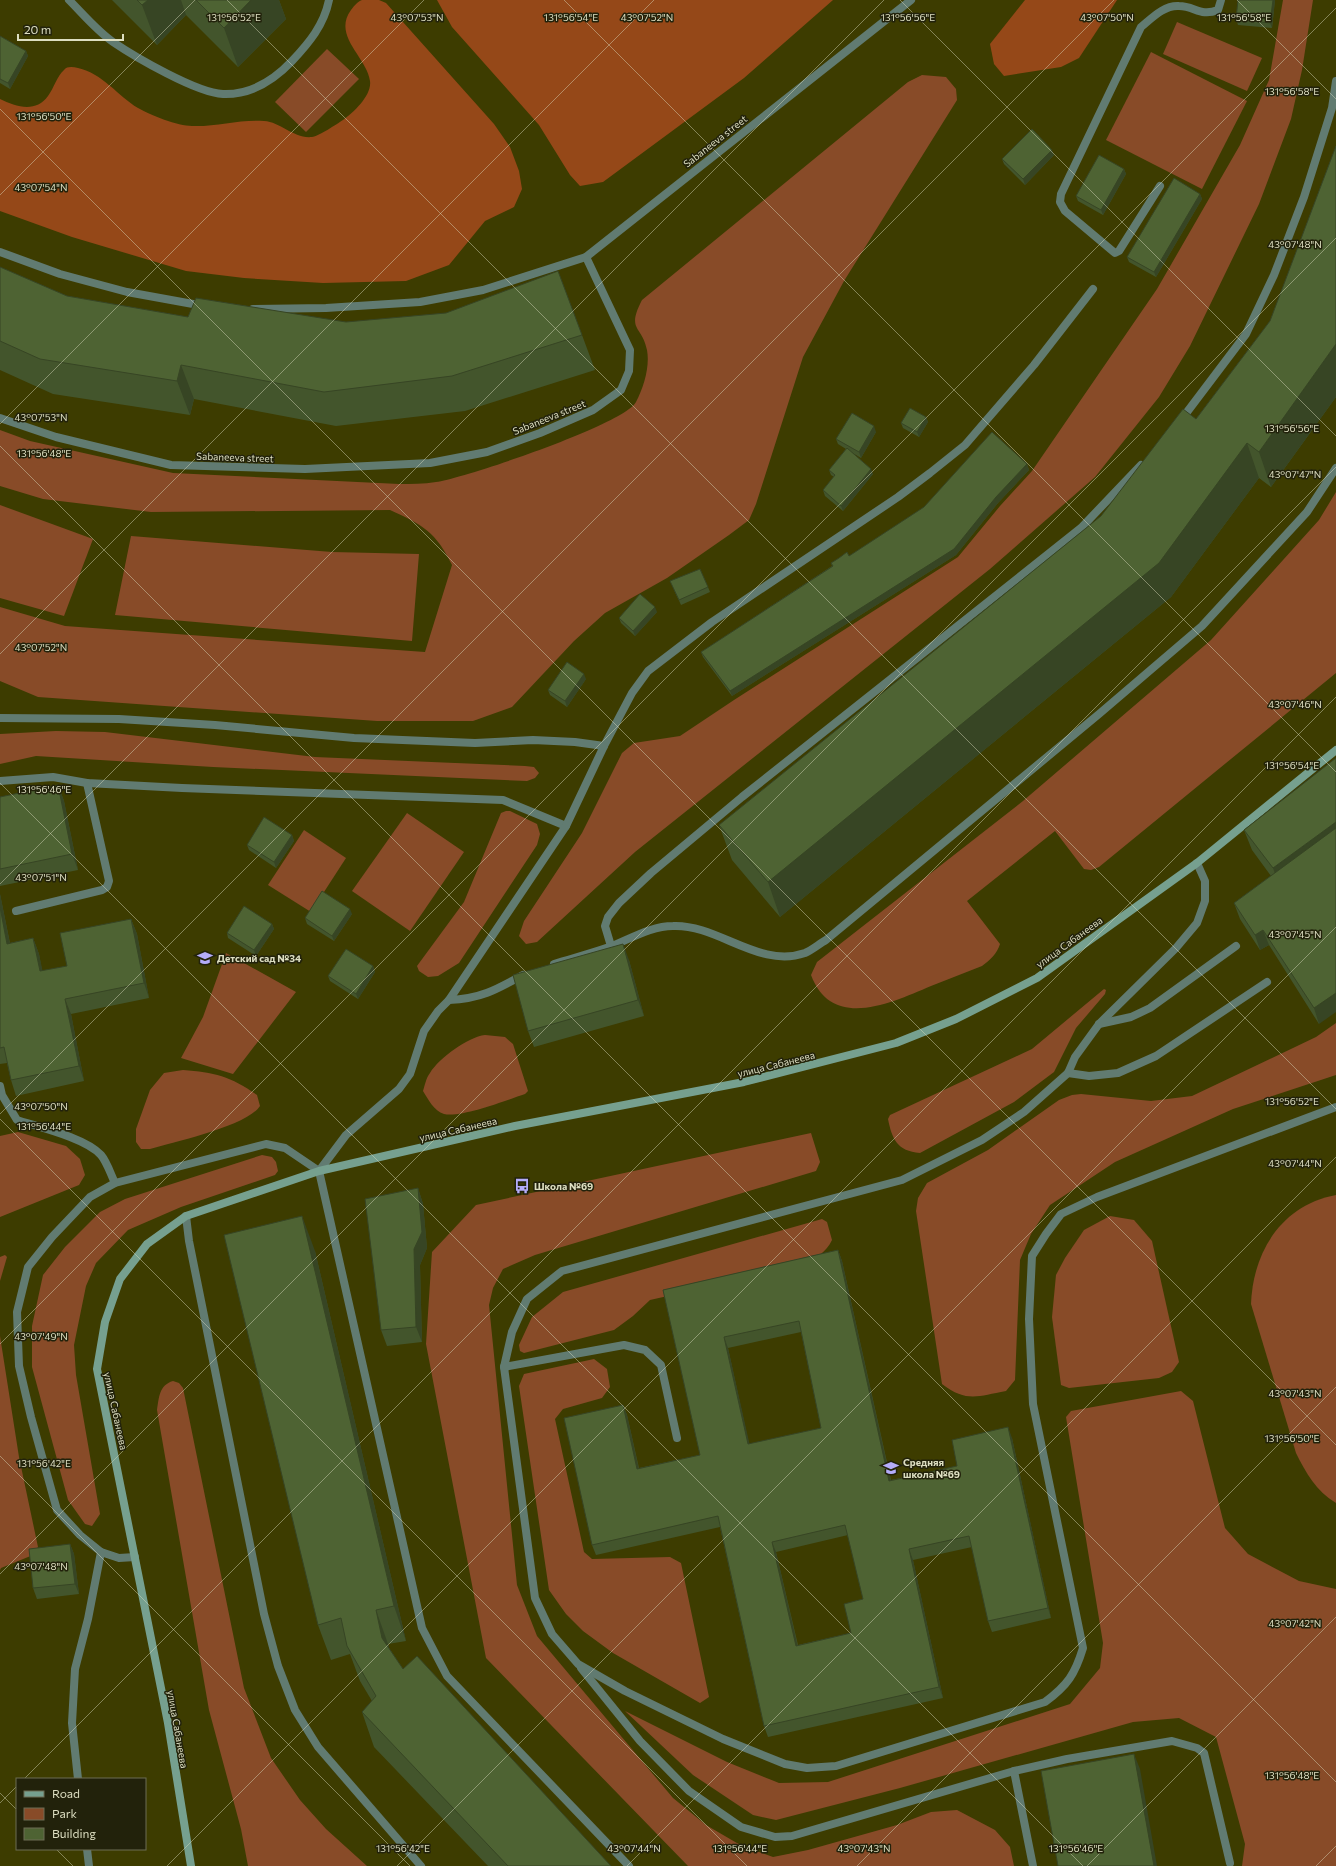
<svg xmlns="http://www.w3.org/2000/svg" width="1336" height="1866" viewBox="0 0 1336 1866" font-family="Commissioner,sans-serif">
	<style>
		.green { fill: #884b28 }
		.forest { fill: #954818 }
		.lines { fill: none; stroke-linecap: round; stroke-linejoin: round }
		.lane { stroke: #617b71; stroke-width: 8 }
		.street { stroke: #617b71; stroke-width: 8 }
		.secondary { stroke: #76a08f; stroke-width: 8 }
		.wall { fill: #43552c; fill-rule: evenodd }
		.shaded-wall { fill: #374524 }
		.building { fill: #4e6333; stroke: #374524; fill-rule: evenodd }
		.ticks { fill: none; stroke: #dddec1; stroke-width: 1; stroke-opacity: 0.45 }
		.labels { text-anchor: middle; dominant-baseline: central; stroke-width: 3; stroke-linejoin: round; paint-order: stroke }
		.street-label { font-size: 10px; fill: #dddec1; stroke: #22220b }
		.poi-label { font-size: 10px; font-weight: bold; fill: #dddec1; stroke: #22220b; text-anchor: start }
		.ticks-label { font-size: 10px; text-anchor: middle; fill: #dddec1; stroke: #22220b; stroke-width: 3; stroke-linejoin: round; paint-order: stroke }
	</style>
	<rect width="100%" height="100%" fill="#3d3c00"/>
	<g class="green">
		<path d="M1283 0H1313L1302 70 1291 119 1259 204 1190 346 1159 397 1095 477 990 569 635 852 537 942 526 944 519 936 524 921 582 833 622 753 634 743 680 736 734 700 958 557 1000 506 1032 471 1157 289 1240 145 1269 80Z"/>
		<path d="M1177 22 1262 58 1247 91 1163 54Z"/>
		<path d="M327 49 359 79 306 132 275 102Z"/>
		<path d="M1151 52 1247 101 1202 189 1106 140Z"/>
		<path d="M922 75 946 77 956 89 957 100 844 281 803 357 756 504 749 520 729 535 667 578 605 613 574 641 512 707 473 721H377L38 697 0 681V607L65 626 425 652 452 565C436 532 423 525 390 510L151 512 43 499 0 486V430L30 441 173 473 399 484C411 484 424 484 436 482 465 478 625 424 636 402 644 387 650 366 647 350 642 325 626 331 642 300L908 82Z"/>
		<path d="M1336 492V673L1099 867 1091 870 1084 869 1055 831 967 901 1000 944C997 954 990 960 982 966 965 973 948 979 931 986 891 1003 832 1031 811 975L817 962 1023 801 1211 640 1319 520Z"/>
		<path d="M0 505 93 539 64 616 0 598Z"/>
		<path d="M131 536 332 552 419 554 412 641 115 615Z"/>
		<path d="M56 731 105 732 315 757 525 766 534 767 539 773 535 778 527 781 213 767 36 756 0 764V734Z"/>
		<path d="M506 811H510L537 824 540 834 537 845 459 963 438 976 428 977 419 971 417 966 464 902 501 813Z"/>
		<path d="M407 813 464 852 410 931 352 891Z"/>
		<path d="M304 830 346 858 311 912 268 885Z"/>
		<path d="M226 953 296 992 233 1074 181 1058 203 1017Z"/>
		<path d="M1104 989 1106 990 1105 994 1076 1028 1054 1072 1014 1102 920 1153C897 1151 892 1139 888 1119L890 1115 1032 1049Z"/>
		<path d="M1336 1023V1075L1233 1109 1115 1162 1050 1205 1031 1234 1020 1260 1015 1380 1006 1391C978 1396 967 1403 942 1384L916 1211 918 1198 927 1183 988 1150 1059 1100 1072 1095 1081 1094 1151 1101 1192 1096 1316 1037Z"/>
		<path d="M485 1035 505 1037 513 1044 528 1091 525 1094C507 1100 461 1118 444 1114 434 1111 428 1099 423 1091 425 1085 426 1078 430 1073 439 1058 468 1037 485 1035Z"/>
		<path d="M183 1070C214 1072 232 1077 257 1095L260 1106C247 1126 174 1142 150 1149H141L136 1142V1129L150 1090 164 1073Z"/>
		<path d="M18 1132 66 1146 80 1159 85 1175 79 1185 0 1217V1136Z"/>
		<path d="M811 1133 820 1162 816 1171 535 1255 503 1269 493 1288 489 1305 517 1585 537 1636 673 1798 706 1825 742 1846 773 1857 808 1850 897 1825 931 1812 957 1810 995 1830 1010 1847 1014 1866H688L486 1658 426 1344 432 1252 476 1205Z"/>
		<path d="M262 1155 272 1157 276 1162 278 1171 275 1175 181 1207 128 1230 96 1263 86 1286 74 1345 76 1375 100 1514 92 1526 85 1524 68 1500 32 1367V1326L43 1275 65 1247 100 1212 125 1199Z"/>
		<path d="M1336 1195V1503C1316 1491 1306 1473 1296 1453L1251 1304C1253 1251 1282 1205 1336 1195Z"/>
		<path d="M1110 1216 1134 1220 1152 1241 1179 1362 1172 1372 1159 1378 1069 1388 1061 1385 1052 1317 1056 1275 1065 1258 1084 1230Z"/>
		<path d="M822 1219 827 1222 832 1240C827 1252 813 1260 801 1266L650 1300 633 1316 614 1330 524 1353 520 1351 519 1345 532 1317 563 1292Z"/>
		<path d="M5 1255 7 1257 0 1281V1257Z"/>
		<path d="M0 1336 19 1457 38 1547 33 1555 1 1568 0 1570Z"/>
		<path d="M594 1359 607 1369 610 1387 602 1398 563 1409 555 1419 584 1552 592 1559 670 1557 681 1563 709 1697 700 1703 613 1653 583 1631 566 1614 549 1590 519 1386 524 1374Z"/>
		<path d="M173 1381 179 1383 183 1388 244 1688 271 1758 300 1800 326 1829 367 1866H248L241 1829 209 1710 157 1410C159 1398 159 1385 173 1381Z"/>
		<path d="M1181 1391 1193 1401 1225 1528 1248 1554 1299 1581 1336 1589V1866H1242L1245 1844 1216 1737 1179 1718 1133 1722 900 1788 776 1820 753 1815 693 1775 625 1711 727 1762 779 1783 828 1782 1070 1704 1100 1668 1103 1643 1066 1417 1071 1411Z"/>
	</g>
	<g class="forest">
		<path d="M362 0H379L386 3 494 124 510 147 519 171 522 189 514 207 485 221 449 265 406 281 323 283 244 278 186 271 72 237 0 211V99C16 107 36 113 48 96 54 88 57 76 64 70 67 66 73 67 78 68 102 73 118 96 138 108 150 115 178 126 192 126 216 127 240 119 264 121 281 122 294 139 312 137 319 136 337 124 343 120 354 112 372 95 370 81 367 57 332 36 351 10 355 5 357 2 362 0Z"/>
		<path d="M437 0H833L744 78 603 182 580 186 570 175 539 125 452 27Z"/>
		<path d="M1025 0H1117L1079 58 1061 67 1004 76 994 64 990 44Z"/>
	</g>
	<g class="lines">
		<g class="lane">
			<path d="M69 0C83 14 97 31 113 42 135 57 197 93 223 94 251 95 273 81 292 61 309 43 324 25 329 0"/>
			<path d="M1160 186 1119 251 1115 253 1065 211 1060 202 1061 194 1141 27C1152 18 1164 5 1179 6 1195 6 1200 17 1218 10L1221 0"/>
			<path d="M1181 420 1246 334 1274 275 1304 197 1332 108 1336 81"/>
			<path d="M0 718 119 719 215 725 354 738 475 743 533 740 575 742 604 746"/>
			<path d="M0 781 53 777 87 783 182 788 503 800 566 826"/>
			<path d="M1197 863 1205 881V901L1197 923 1176 948 1099 1024 1075 1057 1068 1073 1024 1112 982 1140 902 1180 562 1271 527 1299 512 1332 504 1367 535 1598 552 1634 578 1664 625 1691 723 1739 785 1764 807 1768 836 1766 1045 1702C1068 1685 1075 1674 1083 1648L1033 1404 1029 1319 1032 1256 1046 1234 1061 1214 1097 1197 1336 1107"/>
			<path d="M16 911 102 890 107 887 109 881 87 783"/>
			<path d="M611 946 605 926 608 917 619 903 651 873 742 797 1081 528 1141 465"/>
			<path d="M554 964C573 958 593 953 612 946 632 938 652 926 673 926 718 924 759 969 805 953 812 950 819 944 826 940L1099 714 1202 626 1307 512 1336 468"/>
			<path d="M449 1000 566 826 604 746 632 693 648 671 712 622 898 497 930 473 965 445 1034 365 1093 289"/>
			<path d="M1099 1024 1131 1017 1150 1008 1236 946"/>
			<path d="M1068 1073 1089 1076 1118 1073 1156 1056 1267 982"/>
			<path d="M0 1086 2 1095 17 1120C39 1127 86 1138 101 1155 107 1162 111 1175 115 1183"/>
			<path d="M319 1171 346 1135 399 1089 410 1074 424 1031 438 1011 449 1000C480 999 496 990 523 975"/>
			<path d="M186 1216 189 1241 264 1614 278 1666 295 1710 318 1747 421 1866"/>
			<path d="M504 1367 624 1345 645 1350 661 1365 677 1438"/>
			<path d="M101 1552 80 1535 57 1510 31 1417 19 1366 17 1312 28 1267 52 1237 90 1197 115 1183 266 1144 285 1148 319 1171 422 1628 447 1676 629 1866"/>
			<path d="M581 1668 640 1741 689 1791 741 1827 775 1837 792 1836 1014 1771 1067 1759 1172 1741 1197 1748 1204 1753 1230 1863"/>
			<path d="M1014 1771 1033 1866"/>
			<path d="M78 1779 72 1723 75 1669 88 1619 101 1552 119 1558 135 1557"/>
			<path d="M87 1849 89 1866"/>
		</g>
		<g class="street">
			<path d="M0 252 60 274 127 292 204 306"/>
			<path d="M253 309 326 308 420 302 483 290 586 257"/>
			<path d="M0 418 56 437 171 465 305 469 430 463 487 452 540 433 593 410 621 390 629 371 630 350 586 257 911 0"/>
		</g>
		<path class="secondary" d="M191 1866 168 1723 97 1369 105 1322 120 1279 147 1244 186 1216 319 1171 515 1126 744 1082 896 1043 956 1019 1037 978 1197 863 1336 750"/>
	</g>
	<g class="wall">
		<path d="M112 0H279L286 19 238 67 186 15 157 45Z"/>
		<path d="M1275 0 1272 28 1238 25 1236 19Z"/>
		<path d="M0 36 26 51 28 56 10 89 0 83Z"/>
		<path d="M1336 146V397L1271 487 1259 478 1171 597 780 917 732 860 719 825 1101 516 1196 419 1270 321Z"/>
		<path d="M1054 155 1025 185 1004 164 1002 159Z"/>
		<path d="M1124 169 1126 174 1103 215 1078 201 1076 196Z"/>
		<path d="M1200 194 1202 199 1156 277 1129 262 1127 257Z"/>
		<path d="M0 267 67 296 188 317 346 322 582 335 595 370 465 411 336 426 194 399 190 415 53 394 0 370Z"/>
		<path d="M926 417 928 422 919 437 903 428 901 423Z"/>
		<path d="M876 432 861 458 851 452 873 474 843 511 825 496 823 490 834 477 831 475 829 470 846 449 838 444 836 439Z"/>
		<path d="M1027 464 1029 470 998 503 956 555 732 696 703 657 701 652 832 566 831 563 849 556Z"/>
		<path d="M670 581 708 587 710 592 681 605Z"/>
		<path d="M657 612 635 636 621 623 619 618Z"/>
		<path d="M586 679 567 707 550 695 548 690Z"/>
		<path d="M1336 758 1319 1024 1269 945 1260 950 1240 919 1234 903 1271 876 1252 850 1244 830Z"/>
		<path d="M58 785 64 801 78 870 0 886V797Z"/>
		<path d="M292 835 294 841 276 868 249 850 247 845Z"/>
		<path d="M0 894 10 943 33 938 39 954 42 971 67 966 131 919 137 934 149 998 71 1014 84 1081 16 1096 11 1080 7 1063 0 1064Z"/>
		<path d="M352 914 334 941 307 924 305 918Z"/>
		<path d="M272 924 274 929 256 956 228 938 227 933Z"/>
		<path d="M629 960 644 1016 534 1047 528 1031Z"/>
		<path d="M373 966 375 972 358 999 330 981 328 976Z"/>
		<path d="M418 1188 423 1204 427 1248 420 1265 422 1342 387 1346 381 1330Z"/>
		<path d="M838 1250 842 1261 891 1480 957 1466 1012 1438 1051 1618 992 1632 988 1621 972 1547 913 1560 943 1698 768 1737 764 1726 720 1527 596 1555 592 1545 623 1405 627 1415 639 1468 700 1455 663 1290ZM801 1332 821 1428 749 1444 728 1348ZM848 1535 863 1599 851 1633 798 1645 776 1552Z"/>
		<path d="M315 1251 406 1641 388 1644 389 1648 403 1669 611 1866H488L374 1747 362 1712 372 1701 360 1681 350 1654 331 1660 318 1625Z"/>
		<path d="M70 1544 74 1554 79 1594 37 1599 33 1588Z"/>
	</g>
	<g class="shaded-wall">
		<path d="M148 0H181L186 15 157 45 142 5Z"/>
		<path d="M251 0H279L286 19 238 67 224 28Z"/>
		<path d="M1273 0H1275L1272 28 1270 23Z"/>
		<path d="M26 51 28 56 10 89 8 83Z"/>
		<path d="M1052 150 1054 155 1025 185 1023 179Z"/>
		<path d="M1124 169 1126 174 1103 215 1101 210Z"/>
		<path d="M1200 194 1202 199 1156 277 1154 272Z"/>
		<path d="M1336 344V397L1271 487 1259 452Z"/>
		<path d="M181 365 194 399 190 415 177 381Z"/>
		<path d="M926 417 928 422 919 437 917 432Z"/>
		<path d="M874 426 876 432 861 458 859 452Z"/>
		<path d="M1247 443 1259 478 1171 597 780 917 768 882Z"/>
		<path d="M1027 464 1029 470 998 503 956 555 732 696 730 691 996 497Z"/>
		<path d="M871 469 873 474 843 511 841 506Z"/>
		<path d="M655 607 657 612 635 636 633 631Z"/>
		<path d="M584 674 586 679 567 707 565 701Z"/>
		<path d="M58 785 64 801 78 870 72 854Z"/>
		<path d="M1336 822V847L1280 888 1273 868Z"/>
		<path d="M292 835 294 841 276 868 274 862Z"/>
		<path d="M0 894 13 959 7 944 0 907Z"/>
		<path d="M350 909 352 914 334 941 332 936Z"/>
		<path d="M131 919 137 934 149 998 144 983Z"/>
		<path d="M272 924 274 929 256 956 254 950Z"/>
		<path d="M1263 930 1269 945 1260 950 1255 935Z"/>
		<path d="M33 938 39 954 46 987 40 971Z"/>
		<path d="M623 944 629 960 644 1016 638 1000Z"/>
		<path d="M373 966 375 972 358 999 356 994Z"/>
		<path d="M1336 993V1012L1319 1024 1314 1008Z"/>
		<path d="M65 999 71 1014 84 1081 79 1066Z"/>
		<path d="M418 1188 423 1204 427 1248 420 1265 422 1342 416 1327 414 1249Z"/>
		<path d="M302 1216 315 1251 406 1641 394 1606Z"/>
		<path d="M838 1250 842 1261 893 1491 889 1481Z"/>
		<path d="M724 1337 728 1348 752 1455 748 1444Z"/>
		<path d="M623 1405 627 1415 641 1479 637 1469Z"/>
		<path d="M1008 1427 1012 1438 1051 1618 1048 1608Z"/>
		<path d="M772 1542 776 1552 800 1656 796 1646Z"/>
		<path d="M70 1544 74 1554 79 1594 75 1584Z"/>
		<path d="M909 1549 913 1560 943 1698 939 1687Z"/>
		<path d="M376 1610 388 1644 395 1673 382 1638Z"/>
		<path d="M1134 1754 1140 1769 1157 1866H1154Z"/>
	</g>
	<g class="building">
		<path d="M137 0H148L142 5Z"/>
		<path d="M196 0H251L224 28Z"/>
		<path d="M1238 0H1273L1270 23 1236 19Z"/>
		<path d="M0 36 26 51 8 83 0 79Z"/>
		<path d="M1032 129 1052 150 1023 179 1002 159Z"/>
		<path d="M1336 146V344L1259 452 1247 443 1159 563 768 882 719 825 1101 516 1183 409 1196 419 1270 321Z"/>
		<path d="M1099 155 1124 169 1101 210 1076 196Z"/>
		<path d="M1174 178 1200 194 1154 272 1127 257Z"/>
		<path d="M0 267 67 296 188 317 196 298 346 322 446 313 558 271 582 335 452 376 324 392 181 365 177 381 40 359 0 341Z"/>
		<path d="M910 408 926 417 917 432 901 423Z"/>
		<path d="M852 413 874 426 859 452 836 439Z"/>
		<path d="M992 432 1027 464 996 497 954 549 730 691 701 652 833 566 831 563 839 558 847 552 849 556 924 507Z"/>
		<path d="M847 448 871 469 841 506 823 490 835 475 829 470Z"/>
		<path d="M700 569 708 587 679 600 670 581Z"/>
		<path d="M640 594 655 607 633 631 619 618Z"/>
		<path d="M567 662 584 674 565 701 548 690Z"/>
		<path d="M1336 758V822L1273 868 1244 830Z"/>
		<path d="M58 785 72 854 0 869V797Z"/>
		<path d="M264 817 292 835 274 862 247 845Z"/>
		<path d="M1336 828V993L1314 1008 1263 930 1255 935 1234 903Z"/>
		<path d="M322 891 350 909 332 936 305 918Z"/>
		<path d="M244 906 272 924 254 950 227 933Z"/>
		<path d="M0 907 7 944 33 938 40 971 67 966 60 933 131 919 144 983 65 999 79 1066 11 1080 4 1047 0 1048Z"/>
		<path d="M623 944 638 1000 528 1031 513 975Z"/>
		<path d="M346 949 373 966 356 994 328 976Z"/>
		<path d="M418 1188 422 1232 414 1249 416 1327 381 1330 365 1199Z"/>
		<path d="M302 1216 394 1606 376 1610 382 1638 403 1669 417 1656 611 1866H508L362 1712 376 1696 347 1646 341 1618 318 1625 224 1235Z"/>
		<path d="M838 1250 889 1481 957 1466 952 1440 1008 1427 1048 1608 988 1621 969 1536 909 1549 939 1687 764 1726 718 1516 592 1545 564 1418 623 1405 637 1469 700 1455 663 1290ZM799 1321 821 1428 748 1444 724 1337ZM845 1525 863 1599 844 1604 851 1633 796 1646 772 1542Z"/>
		<path d="M70 1544 75 1584 33 1588 29 1549Z"/>
		<path d="M1134 1754 1154 1866H1058L1041 1771Z"/>
	</g>
	<path class="ticks" d="M227 0 1336 1109M564 0 1336 772M900 0 1336 436M1237 0 1336 99M0 109 1336 1445M0 195 195 0M0 424 424 0M0 446 1336 1782M0 654 654 0M0 783 1083 1866M0 884 884 0M0 1114 1114 0M0 1119 747 1866M0 1344 1336 8M0 1456 410 1866M0 1574 1336 238M24 1779 1336 467M0 1793 17 1810M0 1803 17 1786M56 1849 73 1866M167 1866 1336 697M397 1866 1336 927M627 1866 1336 1157M857 1866 1336 1387M1087 1866 1336 1617M1316 1866 1336 1846"/>
	<defs>
		<g id="school-bare" transform="scale(1.2)"><path d="M0-5L7-2L0 1L-7-2ZM-4 1L0 2.5L4 1V4Q0 6-4 4Z" fill="#b4acf9" stroke="#22220b" stroke-width="2.5" paint-order="stroke"/></g>
		<g id="bus-bare" transform="scale(1.2)"><path d="M-5-6H5V4H4V6H2V4H-2V6H-4V4H-5ZM-3.5-4V0h7V-4ZM-3.5 1.2v1.5H-2V1.2ZM2 1.2v1.5H3.5V1.2Z" fill="#b4acf9" stroke="#22220b" stroke-width="2.5" paint-order="stroke"/></g>
	</defs>
	<g fill-rule="evenodd">
		<use href="#school-bare" x="205" y="958"/>
		<use href="#bus-bare" x="522" y="1186"/>
		<use href="#school-bare" x="891" y="1468"/>
	</g>
	<g class="labels">
		<g class="street-label">
			<text transform="translate(715 141) rotate(-38)">Sabaneeva street</text>
			<text transform="translate(549 417) rotate(-22)">Sabaneeva street</text>
			<text transform="translate(235 457) rotate(2)">Sabaneeva street</text>
			<text transform="translate(1069 942) rotate(-36)">улица Сабанеева</text>
			<text transform="translate(776 1064) rotate(-14)">улица Сабанеева</text>
			<text transform="translate(458 1129) rotate(-13)">улица Сабанеева</text>
			<text transform="translate(116 1411) rotate(78)">улица Сабанеева</text>
			<text transform="translate(178 1729) rotate(80)">улица Сабанеева</text>
		</g>
		<g class="poi-label">
			<text x="217" y="958">Детский сад №34</text>
			<text x="534" y="1186">Школа №69</text>
			<text x="903" y="1462">Средняя<tspan x="903" dy="12">школа №69</tspan></text>
		</g>
	</g>
	<g class="ticks-label">
		<text x="1244" y="21">131°56'58"E</text>
		<text x="234" y="21">131°56'52"E</text>
		<text x="417" y="21">43°07'53"N</text>
		<text x="571" y="21">131°56'54"E</text>
		<text x="647" y="21">43°07'52"N</text>
		<text x="908" y="21">131°56'56"E</text>
		<text x="1107" y="21">43°07'50"N</text>
		<text x="1292" y="95">131°56'58"E</text>
		<text x="44" y="120">131°56'50"E</text>
		<text x="41" y="191">43°07'54"N</text>
		<text x="1295" y="248">43°07'48"N</text>
		<text x="41" y="421">43°07'53"N</text>
		<text x="1292" y="432">131°56'56"E</text>
		<text x="44" y="457">131°56'48"E</text>
		<text x="1295" y="478">43°07'47"N</text>
		<text x="41" y="651">43°07'52"N</text>
		<text x="1295" y="708">43°07'46"N</text>
		<text x="1292" y="769">131°56'54"E</text>
		<text x="44" y="793">131°56'46"E</text>
		<text x="41" y="881">43°07'51"N</text>
		<text x="1295" y="938">43°07'45"N</text>
		<text x="1292" y="1105">131°56'52"E</text>
		<text x="41" y="1110">43°07'50"N</text>
		<text x="44" y="1130">131°56'44"E</text>
		<text x="1295" y="1167">43°07'44"N</text>
		<text x="41" y="1340">43°07'49"N</text>
		<text x="1295" y="1397">43°07'43"N</text>
		<text x="1292" y="1442">131°56'50"E</text>
		<text x="44" y="1467">131°56'42"E</text>
		<text x="41" y="1570">43°07'48"N</text>
		<text x="1295" y="1627">43°07'42"N</text>
		<text x="1292" y="1779">131°56'48"E</text>
		<text x="403" y="1852">131°56'42"E</text>
		<text x="634" y="1852">43°07'44"N</text>
		<text x="740" y="1852">131°56'44"E</text>
		<text x="864" y="1852">43°07'43"N</text>
		<text x="1076" y="1852">131°56'46"E</text>
	</g>
	<rect x="16" y="1778" width="130" height="72" fill="#22220b" stroke="#6d6d54"/>
	<rect x="24" y="1791" width="20" height="6" fill="#76a08f" stroke="#6d6d54"/>
	<text x="52" y="1798" font-size="12" fill="#dddec1">Road</text>
	<rect x="24" y="1808" width="20" height="12" fill="#884b28" stroke="#6d6d54"/>
	<text x="52" y="1818" font-size="12" fill="#dddec1">Park</text>
	<rect x="24" y="1828" width="20" height="12" fill="#4e6333" stroke="#6d6d54"/>
	<text x="52" y="1838" font-size="12" fill="#dddec1">Building</text>
	<path d="M18 34v6h105v-6" fill="none" stroke="#dddec1" stroke-width="2"/>
	<text x="24" y="34" font-size="12" fill="#dddec1" stroke="#22220b" stroke-width="3" paint-order="stroke">20 m</text>
</svg>
